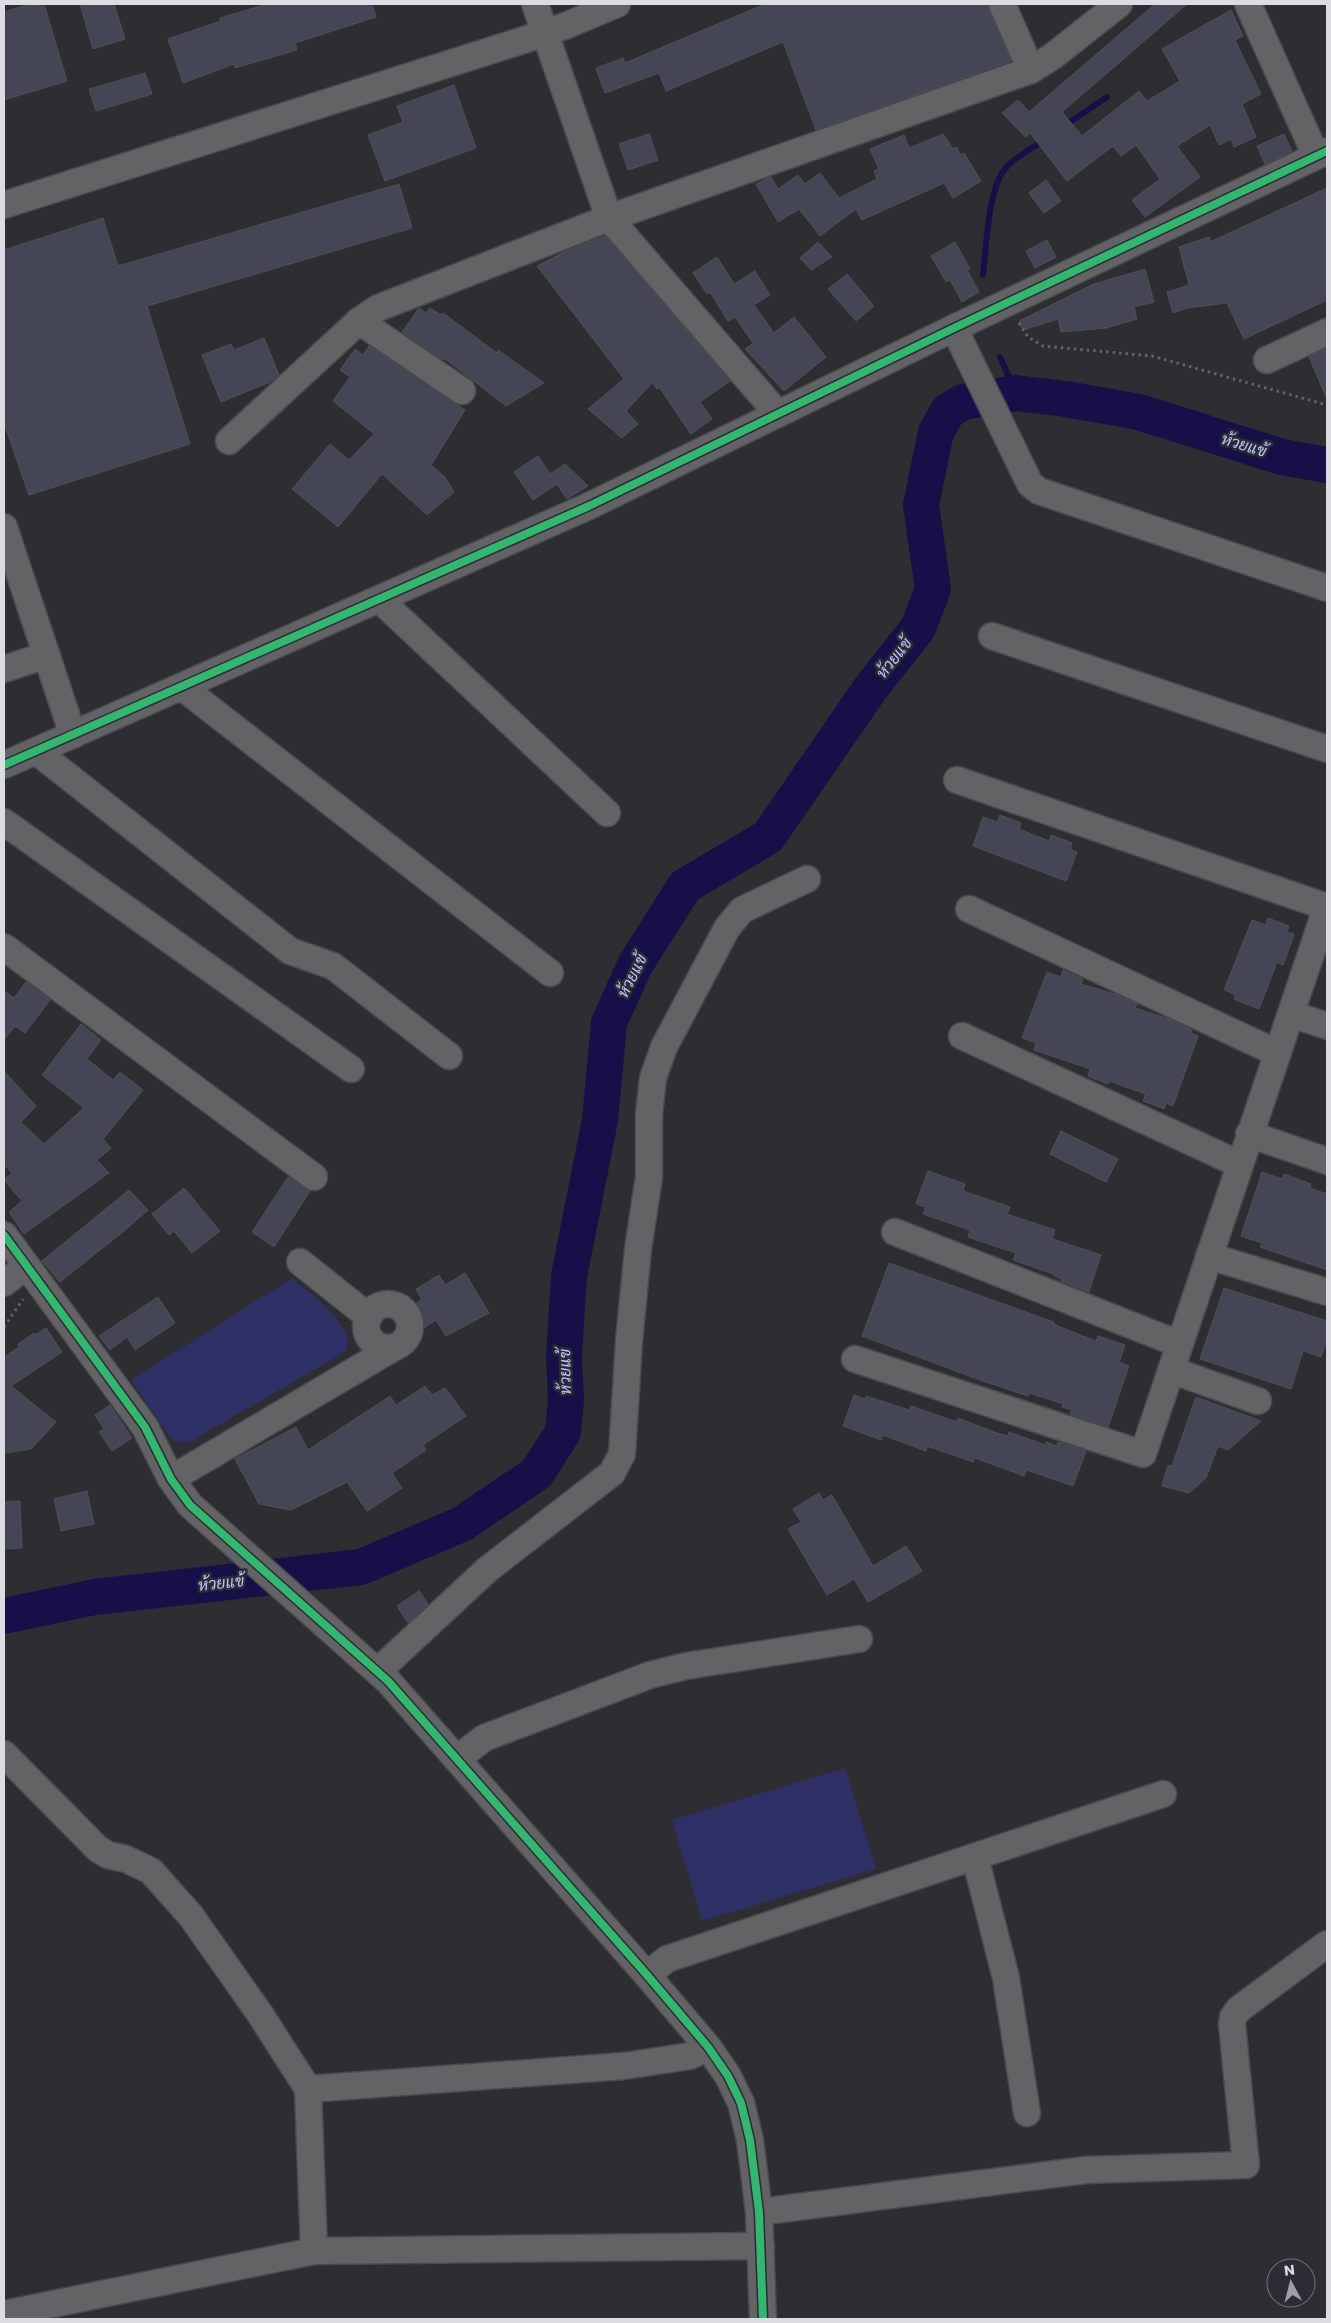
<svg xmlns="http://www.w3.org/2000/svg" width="1331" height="2323" viewBox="0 0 1331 2323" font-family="Poppins,Sarabun,sans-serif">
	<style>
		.green { fill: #2f3065 }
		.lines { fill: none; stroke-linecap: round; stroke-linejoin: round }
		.stream { stroke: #171048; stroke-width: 6 }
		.river { stroke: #171048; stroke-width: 36 }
		.building { fill: #454655; stroke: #505054 }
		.minor-casing { stroke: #494a4e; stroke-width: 29 }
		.path { stroke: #636367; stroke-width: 3; stroke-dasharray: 2.5 4; stroke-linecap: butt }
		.minor { stroke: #636366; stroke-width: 26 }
		.cycleway-casing { stroke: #2b2c34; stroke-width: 11 }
		.cycleway { stroke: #33b770; stroke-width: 8 }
		.labels { text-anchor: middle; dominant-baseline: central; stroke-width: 5; stroke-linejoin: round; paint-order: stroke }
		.water-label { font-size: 16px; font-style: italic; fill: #bdc5ff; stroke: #2b2c34 }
	</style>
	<rect width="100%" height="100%" fill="#2d2d32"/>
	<g class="green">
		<path d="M292 1278C307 1292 361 1329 345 1352L188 1443 177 1442 170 1437 131 1380Z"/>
		<path d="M845 1768 876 1869 702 1921 672 1820Z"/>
	</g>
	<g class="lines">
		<g class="stream">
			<path d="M1064 126 1107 97"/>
			<path d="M983 275C986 249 988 191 1004 170 1013 158 1031 149 1044 140"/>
			<path d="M1000 357 1016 393"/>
		</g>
		<path class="river" d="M4 1616 95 1597 361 1567 462 1524 537 1473 563 1432 566 1400 564 1356 569 1276 600 1120 609 1023 635 965 685 886 768 837 870 689 918 628 933 589 921 505 936 432 948 411 963 402 1016 393 1066 399 1139 412 1282 457 1327 465"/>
	</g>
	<g class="building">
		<path d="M30 4H44L67 81 4 100V12Z"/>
		<path d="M80 4H114L125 39 93 49Z"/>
		<path d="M267 4H372L376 17 295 43 297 50 235 68 234 64 183 83 168 39 221 21 220 18Z"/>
		<path d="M765 4H987L1011 61 816 130 783 42 666 91 659 73 605 93 596 68 623 58 625 63Z"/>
		<path d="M1155 4H1187L1062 112 1082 136 1139 91 1147 101 1180 81 1162 49 1231 10 1243 36 1235 40 1261 94 1242 104 1256 137 1234 147 1231 139 1219 145 1210 125 1177 146 1200 177 1145 217 1132 200 1160 179 1136 145 1121 156 1113 146 1067 181 1030 133 1026 137 1002 113 1018 100 1029 112Z"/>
		<path d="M145 73 152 94 96 111 89 89Z"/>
		<path d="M454 85 476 148 385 181 368 135 403 122 397 106Z"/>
		<path d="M649 134 658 160 628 170 619 144Z"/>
		<path d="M943 134 953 149 956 147 961 155 964 153 981 181 953 198 944 183 862 220 856 209 820 236 799 209 778 222 756 184 771 177 778 189 798 175 805 184 820 173 839 198 877 179 874 171 879 169 870 149 904 135 909 148Z"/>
		<path d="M1284 134 1292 151 1265 164 1257 146Z"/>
		<path d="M1046 180 1061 201 1044 213 1029 193Z"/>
		<path d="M399 184 412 228 147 306 190 444 29 495 4 423V250L103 218 118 266Z"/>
		<path d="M1327 188V300L1244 339 1227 303 1187 308 1173 313 1167 292 1189 285 1179 247 1209 237 1210 242Z"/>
		<path d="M605 236 730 381 700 402 712 419 691 434 659 387 657 389 652 383 626 411 638 424 622 438 588 409 624 379 537 266 566 251Z"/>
		<path d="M1047 240 1056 257 1035 268 1026 251Z"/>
		<path d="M818 242 832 257 811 270 800 258Z"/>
		<path d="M955 242 970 269 967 270 979 292 962 302 950 280 946 282 931 256Z"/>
		<path d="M717 257 734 284 755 271 770 295 754 305 774 333 794 317 826 357 784 391 745 349 753 343 735 317 728 321 710 292 707 294 693 273Z"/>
		<path d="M1145 269 1154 302 1134 307 1137 319 1106 328 1061 332 1058 319 1023 330 1019 321 1094 284Z"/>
		<path d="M847 274 874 306 856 321 828 289Z"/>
		<path d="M419 308 426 313 430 308 441 315 443 313 497 353 498 350 544 383 506 406 444 358 443 360 402 332Z"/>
		<path d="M264 338 279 375 270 382 221 402 202 355 231 344 234 350Z"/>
		<path d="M369 346 465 410 431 465 445 477 454 492 427 515 382 474 338 527 292 489 330 444 349 460 374 434 333 401 350 377 340 370 355 349 363 355Z"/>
		<path d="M1327 348V399L1309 357Z"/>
		<path d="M538 456 557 484 533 500 514 472Z"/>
		<path d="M565 464 588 486 567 499 550 474Z"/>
		<path d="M1000 815 1021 823 1019 829 1049 841 1051 835 1072 843 1070 849 1077 852 1066 881 973 846 983 817 997 822Z"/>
		<path d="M1268 918 1289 926 1287 932 1294 934 1283 965 1277 962 1259 1009 1234 999 1236 995 1224 990 1252 920 1266 925Z"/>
		<path d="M1063 970 1083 979 1081 984 1118 995 1137 1004 1135 1008 1172 1020 1192 1030 1191 1033 1198 1036 1173 1106 1166 1103 1164 1109 1143 1101 1146 1094 1109 1081 1108 1084 1088 1076 1090 1069 1034 1050 1036 1043 1022 1038 1047 972 1061 977Z"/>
		<path d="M26 982 50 1000 25 1033 15 1026 4 1040V991L14 998Z"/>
		<path d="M81 1024 101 1040 87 1059 113 1080 120 1072 143 1090 103 1139 111 1148 97 1160 109 1173 24 1234 9 1212 22 1201 4 1180 12 1173 4 1164V1071L36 1106 21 1122 44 1144 84 1108 42 1075Z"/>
		<path d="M1061 1131 1118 1159 1106 1182 1050 1154Z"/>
		<path d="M928 1171 965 1184 963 1191 1010 1207 1007 1214 1055 1230 1052 1239 1101 1255 1089 1292 1061 1281 1062 1279 1053 1275V1274L1013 1260 1016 1253 968 1237 970 1230 923 1214 926 1207 916 1204Z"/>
		<path d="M1262 1172 1282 1179 1284 1174 1311 1184 1310 1188 1327 1194V1270L1260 1247 1262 1243 1241 1236Z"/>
		<path d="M288 1177 310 1191 274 1247 252 1232Z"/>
		<path d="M184 1188 220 1231 192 1253 174 1231 169 1235 152 1214Z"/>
		<path d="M129 1190 148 1210 124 1231 60 1282 42 1261Z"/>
		<path d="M889 1263 1054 1322 1053 1324 1078 1334 1096 1341 1098 1336 1125 1345 1119 1362 1129 1366 1108 1427 1070 1414 1072 1410 1062 1407 1063 1404 1030 1393 1028 1396 980 1380 862 1336Z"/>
		<path d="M465 1273 489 1313 446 1336 436 1320 424 1328 411 1306 422 1300 416 1289 439 1275 445 1285Z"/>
		<path d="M1224 1288 1327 1321V1339L1321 1357 1303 1351 1291 1389 1200 1359Z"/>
		<path d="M158 1297 175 1323 135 1350 127 1337 110 1350 99 1336Z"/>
		<path d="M46 1328 62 1352 11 1386 56 1422 31 1449 4 1453V1357L19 1347 18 1344 34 1333 35 1335Z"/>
		<path d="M425 1386 432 1395 445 1388 466 1416 423 1445 426 1450 392 1473 402 1488 367 1511 347 1482 291 1510 259 1504 235 1459 296 1427 308 1450 390 1396 396 1405Z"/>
		<path d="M854 1395 865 1399 866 1396 909 1410 911 1406 957 1422 958 1418 997 1433 1008 1436 1009 1432 1045 1445 1046 1442 1057 1446 1058 1442 1086 1451 1073 1486 1027 1470 1024 1476 975 1458 973 1462 927 1446 926 1451 883 1435 881 1440 843 1426Z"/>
		<path d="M1196 1397 1261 1421 1228 1450 1218 1446 1206 1478 1189 1493 1162 1486 1168 1465 1172 1466Z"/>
		<path d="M110 1405 132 1438 112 1451 99 1432 104 1429 95 1415Z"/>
		<path d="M87 1491 94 1524 61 1531 54 1499Z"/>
		<path d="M819 1493 823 1500 832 1495 873 1566 906 1546 922 1571 868 1602 854 1579 827 1595 788 1529 801 1522 793 1509Z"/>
		<path d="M20 1501 22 1548 4 1549V1502Z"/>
		<path d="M419 1591 428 1604 408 1623 397 1606Z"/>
	</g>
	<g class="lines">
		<g class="minor-casing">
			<g id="minor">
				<path d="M535 4 609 218 778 414"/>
				<path d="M1002 4 1031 70"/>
				<path d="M1248 4 1316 156"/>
				<path d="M4 205 527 39 565 26 617 4"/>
				<path d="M359 321 462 391"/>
				<path d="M954 328 1030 484 1039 491 1327 588"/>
				<path d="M1267 360 1327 332"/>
				<path d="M229 441 359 321 378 308 609 218 1031 70 1053 56 1119 4"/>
				<path d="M4 527 73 735"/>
				<path d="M380 600 607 813"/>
				<path d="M992 636 1327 749"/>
				<path d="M4 669 47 655"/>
				<path d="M182 687 550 973"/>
				<path d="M36 751 290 951 333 966 449 1056"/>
				<path d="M4 765 589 506 954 328 1327 151"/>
				<path d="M957 780 1327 907"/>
				<path d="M4 822 351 1069"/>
				<path d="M969 909 1277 1053"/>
				<path d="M4 947 314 1177"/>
				<path d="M1291 1014 1327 1026"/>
				<path d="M962 1036 1239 1164"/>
				<path d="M1249 1134 1327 1161"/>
				<path d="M895 1232 1179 1344"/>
				<path d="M4 1235 145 1427 171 1479 190 1505 388 1681 647 1975 708 2047 728 2076 741 2103 750 2140 759 2212 763 2319"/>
				<path d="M1209 1256 1327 1292"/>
				<path d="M300 1262 369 1317"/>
				<path d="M4 1283 26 1266"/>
				<circle cx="388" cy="1326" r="22"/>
				<path d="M855 1359 1143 1454 1327 906"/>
				<path d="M1171 1370 1258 1401"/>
				<path d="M171 1479 393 1348"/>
				<path d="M378 1671 488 1569 612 1473 622 1454 629 1341 638 1249 649 1177V1114L653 1078 664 1047 727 928 742 910 807 879"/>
				<path d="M4 1754 98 1849 108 1855 126 1859 151 1871 191 1916 260 2014 308 2089 314 2251"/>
				<path d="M457 1759 484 1738 650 1675 686 1666 859 1639"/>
				<path d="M975 1857 1006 1978 1027 2113"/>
				<path d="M647 1975 667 1959 1163 1794"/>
				<path d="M308 2089 624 2066 690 2056 708 2047"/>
				<path d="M759 2212 1086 2170 1246 2165 1232 2024 1233 2017 1239 2009 1327 1944"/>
				<path d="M4 2314 314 2251 761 2246"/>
			</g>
		</g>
		<g class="path">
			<path d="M1019 323 1028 337 1043 346 1152 356 1327 405"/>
			<path d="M4 1327 23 1299"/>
		</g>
		<use href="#minor" class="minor"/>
		<g class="cycleway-casing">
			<g id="cycleway">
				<path d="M4 765 589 506 954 328 1327 151"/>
				<path d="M4 1235 145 1427 171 1479 190 1505 388 1681 647 1975 708 2047 728 2076 741 2103 750 2140 759 2212 763 2319"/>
			</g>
		</g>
		<use href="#cycleway" class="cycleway"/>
	</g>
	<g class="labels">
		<g class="water-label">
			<text transform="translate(1244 445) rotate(17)">ห้วยแข้</text>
			<text transform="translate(894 658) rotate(-52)">ห้วยแข้</text>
			<text transform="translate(632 976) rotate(-63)">ห้วยแข้</text>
			<text transform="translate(565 1372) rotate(-91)">ห้วยแข้</text>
			<text transform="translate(221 1583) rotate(-6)">ห้วยแข้</text>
		</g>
	</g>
	<rect width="1331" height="2323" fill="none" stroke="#dcdde3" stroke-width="10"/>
	<g transform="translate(1291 2283) rotate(353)"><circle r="24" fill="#2b2c34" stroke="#72737a"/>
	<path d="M0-4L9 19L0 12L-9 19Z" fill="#9f9fa5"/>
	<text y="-8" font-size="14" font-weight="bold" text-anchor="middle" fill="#dcdde3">N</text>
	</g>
</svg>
